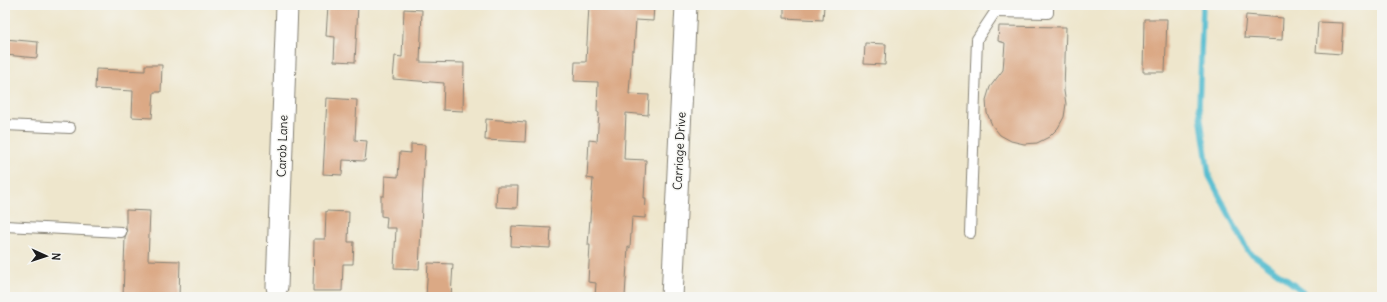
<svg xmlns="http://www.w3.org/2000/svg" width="1387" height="302" viewBox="0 0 1387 302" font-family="Delius,sans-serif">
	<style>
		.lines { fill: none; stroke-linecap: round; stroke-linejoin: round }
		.stream { stroke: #52bccf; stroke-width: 5.5 }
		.building { fill: #dba985 }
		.service-casing { stroke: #858174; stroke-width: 12 }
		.minor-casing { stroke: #858174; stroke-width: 23 }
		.service { stroke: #fff; stroke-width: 10 }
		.minor { stroke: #fff; stroke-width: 21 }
		.labels { text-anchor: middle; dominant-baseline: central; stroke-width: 3; stroke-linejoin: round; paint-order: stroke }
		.street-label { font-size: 12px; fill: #1c1c1c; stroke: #f6f6f2 }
	</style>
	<rect width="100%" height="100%" fill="#f6f6f2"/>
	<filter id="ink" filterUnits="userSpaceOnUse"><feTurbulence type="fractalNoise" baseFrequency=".025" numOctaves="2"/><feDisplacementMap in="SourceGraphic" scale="8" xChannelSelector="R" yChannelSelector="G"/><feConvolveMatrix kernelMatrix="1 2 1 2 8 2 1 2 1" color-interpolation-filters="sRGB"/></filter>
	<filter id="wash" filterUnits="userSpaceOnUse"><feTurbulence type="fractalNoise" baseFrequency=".012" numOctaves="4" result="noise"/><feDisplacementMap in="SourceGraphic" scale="16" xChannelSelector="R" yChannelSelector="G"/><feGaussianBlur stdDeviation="0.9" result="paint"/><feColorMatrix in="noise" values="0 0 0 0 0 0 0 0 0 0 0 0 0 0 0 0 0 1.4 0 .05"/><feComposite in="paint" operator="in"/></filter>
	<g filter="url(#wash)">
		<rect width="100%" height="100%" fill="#eee6cc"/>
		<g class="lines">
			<path class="stream" d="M1203 5 1199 107 1209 176 1248 251 1310 297"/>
		</g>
		<g id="blocks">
			<g class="building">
				<path d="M328 5H358L355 62 334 61 335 37 326 36Z"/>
				<path d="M589 5H654L653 21 636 20 634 51H632L629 94 649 95 648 115 626 113 624 159 646 160 644 198H646L645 218 632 217 630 248 628 247 625 297H595L596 283 588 282 590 245H588L593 179 587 178 589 140 597 141 599 112H597L598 82 574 81 575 62H586Z"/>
				<path d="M784 5H824L823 20 784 18Z"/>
				<path d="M404 9 422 10 420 62 464 63 463 111 443 110 444 83 393 79 395 56 402 57Z"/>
				<path d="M1246 15 1283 18 1282 40 1244 38Z"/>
				<path d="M1144 19H1167L1165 72H1143Z"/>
				<path d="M1318 22 1343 23 1341 54 1316 52Z"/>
				<path d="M999 26 1066 27 1064 91 1066 104 1064 117 1058 128 1049 137 1037 143 1024 144 1011 141 1000 135 992 125 987 113 986 100 990 87 1003 70 1005 43 998 41Z"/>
				<path d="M5 39 38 42 37 58 5 55Z"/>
				<path d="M865 43 886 44 885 65 864 64Z"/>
				<path d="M145 65H162L161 92H154L152 118 132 117 133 91 95 89 96 69 145 71Z"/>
				<path d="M327 98 357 100 355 140 367 141 365 161 343 160 342 175 323 174Z"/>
				<path d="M486 119 526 122 525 142 485 140Z"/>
				<path d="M411 144 425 145 419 269 394 268 396 228H386L387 217 381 216V196H384L385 176 398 177 400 152 411 153Z"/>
				<path d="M497 186H518L517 208 496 207Z"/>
				<path d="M126 210 150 211 148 260 180 261 179 297H123L125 237 127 232 126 228Z"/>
				<path d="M326 211 349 212 348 242H354L353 264H343L342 291H313L314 239H325Z"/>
				<path d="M512 226 551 228 550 248 511 246Z"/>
				<path d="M428 263 453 264 451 297H426Z"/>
			</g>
		</g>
	</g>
	<g filter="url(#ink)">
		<use href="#blocks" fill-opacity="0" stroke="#858174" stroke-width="1"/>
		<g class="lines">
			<g class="service-casing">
				<g id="service">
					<path d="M995 12 1048 13V5"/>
					<path d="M5 125 70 128"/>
					<path d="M5 226 121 232"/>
					<path d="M970 233 977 39 995 12V5"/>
				</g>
			</g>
			<g class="minor-casing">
				<g id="minor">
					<path d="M277 287 287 5"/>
					<path d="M672 297 686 5"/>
				</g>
			</g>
			<use href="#service" class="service"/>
			<use href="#minor" class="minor"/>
		</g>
	</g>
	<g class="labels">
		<g class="street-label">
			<text transform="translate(282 146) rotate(-88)">Carob Lane</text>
			<text transform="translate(679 151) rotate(-87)">Carriage Drive</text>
		</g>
	</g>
	<rect width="1387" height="302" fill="none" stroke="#f6f6f2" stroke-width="20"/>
	<g transform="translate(46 256) rotate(93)" stroke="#f6f6f2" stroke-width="3" paint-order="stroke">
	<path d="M0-3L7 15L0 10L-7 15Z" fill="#1c1c1c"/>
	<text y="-6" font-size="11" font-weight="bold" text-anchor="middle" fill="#1c1c1c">N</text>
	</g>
</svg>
